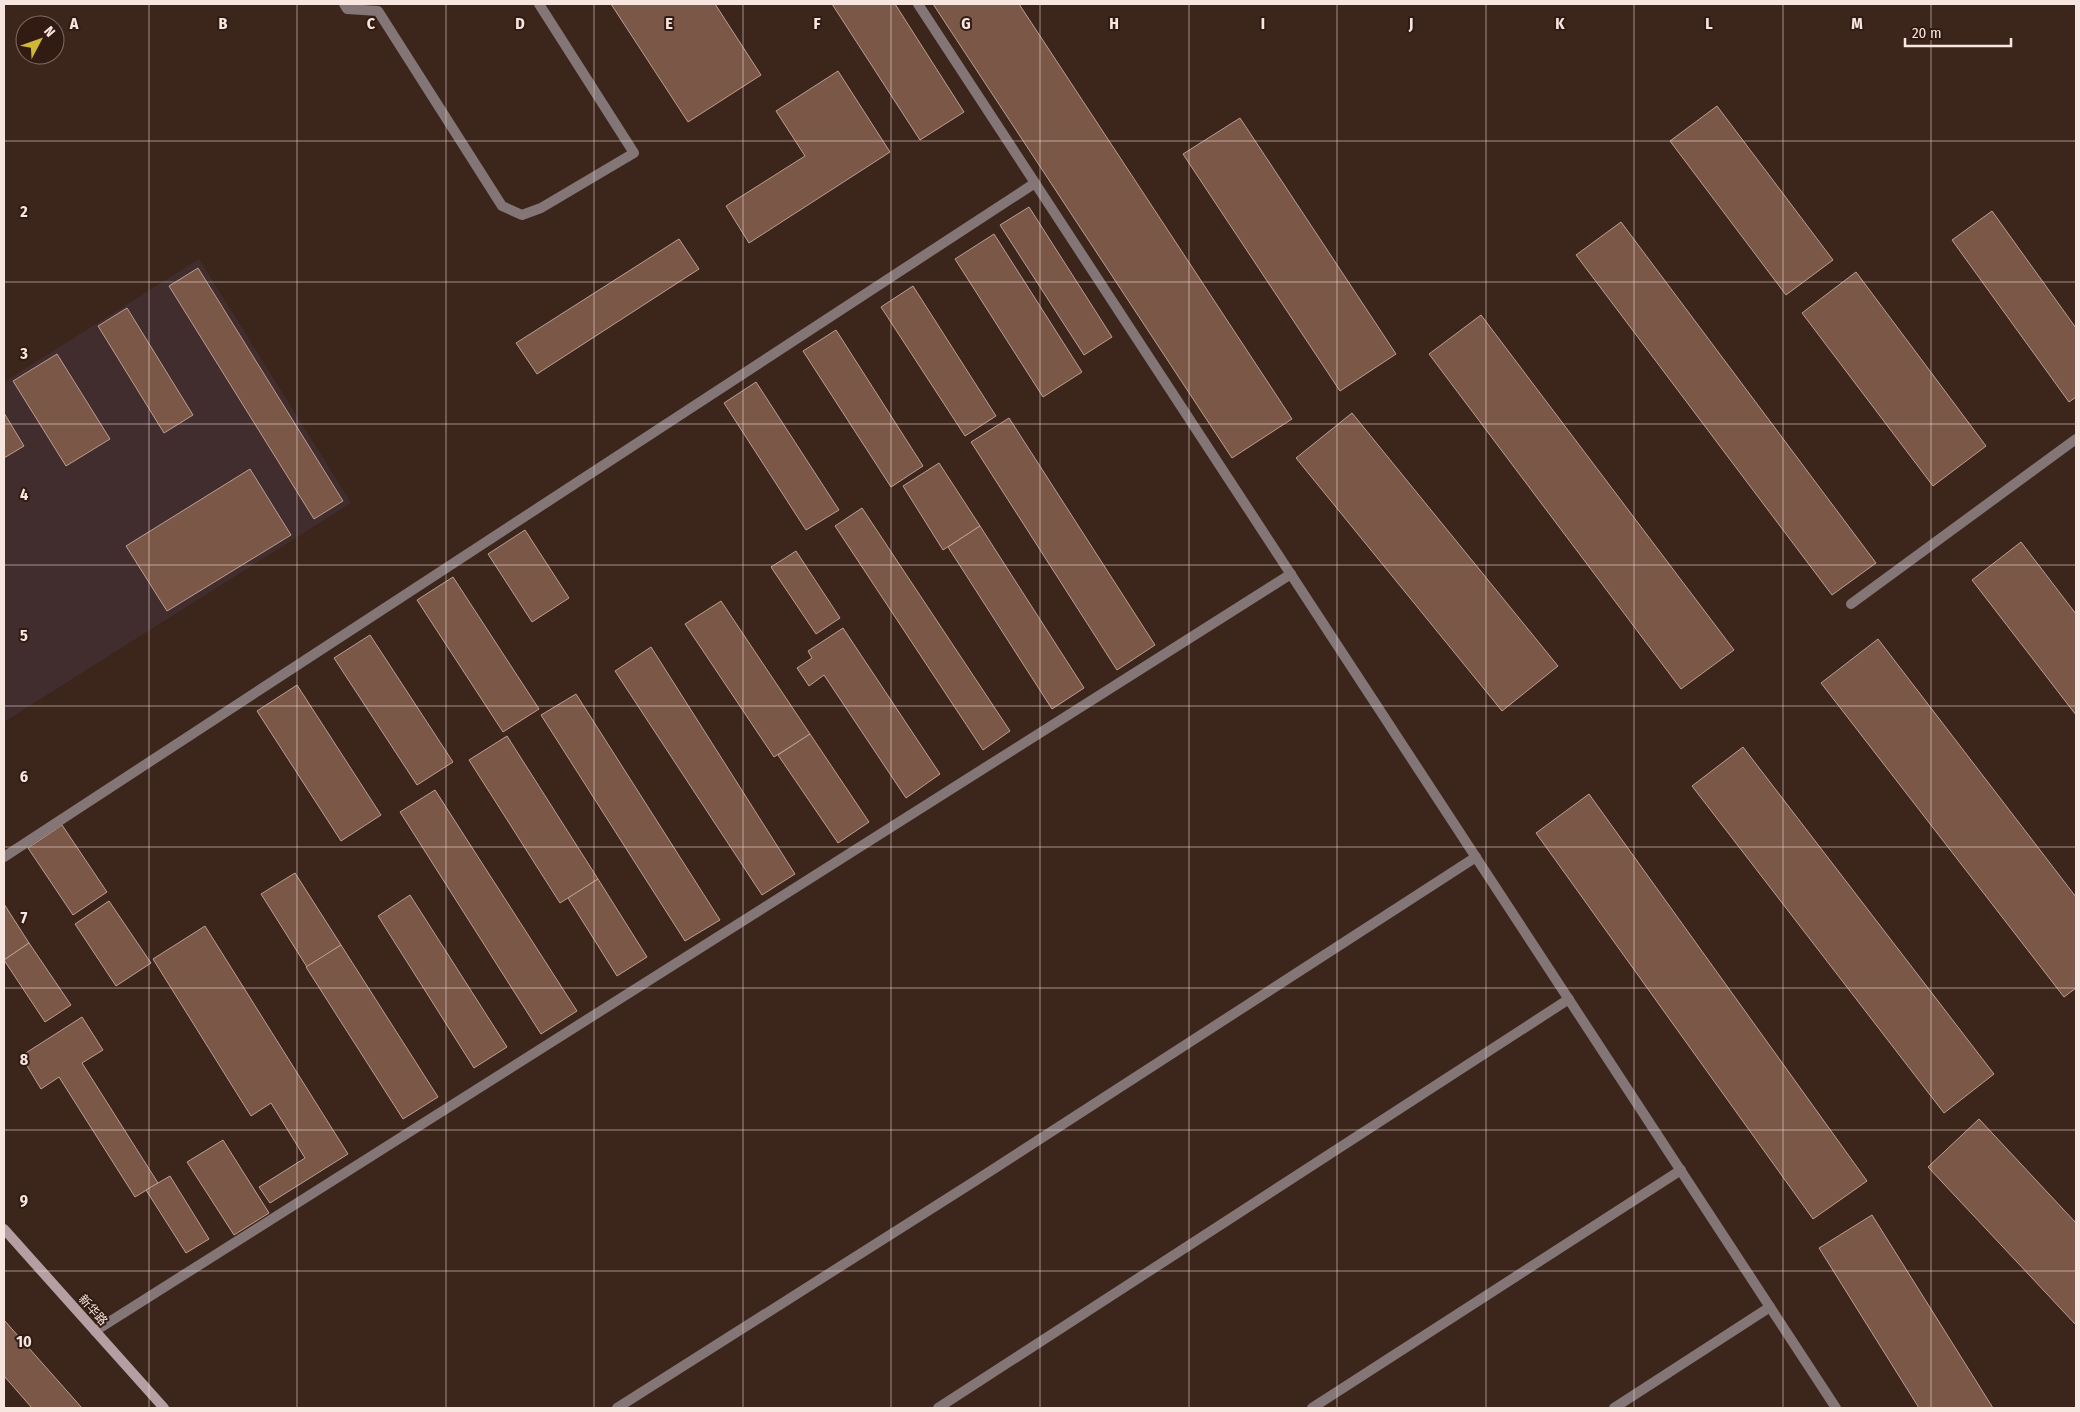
<svg xmlns="http://www.w3.org/2000/svg" width="2080" height="1412" viewBox="0 0 2080 1412" font-family="'Fira Sans Condensed','Noto Sans SC',sans-serif">
	<style>
		.commercial { fill: #412d2e }
		.building { fill: #7b5748; stroke: #bc9e92 }
		.lines { fill: none; stroke-linecap: round; stroke-linejoin: round }
		.service { stroke: #847577; stroke-width: 10 }
		.minor { stroke: #847577; stroke-width: 10 }
		.tertiary { stroke: #847577; stroke-width: 10 }
		.secondary { stroke: #b69fa2; stroke-width: 10 }
		.grid { fill: none; stroke: #f7e6e0; stroke-width: 1; stroke-opacity: 0.55 }
		.labels { text-anchor: middle; dominant-baseline: central; stroke-width: 4; stroke-linejoin: round; paint-order: stroke }
		.street-label { font-size: 12px; fill: #f7e6e0; stroke: #321b12 }
		.grid-label { font-size: 16px; text-anchor: middle; font-weight: bold; fill: #f7e6e0; stroke: #321b12; stroke-width: 4; stroke-linejoin: round; paint-order: stroke }
	</style>
	<rect width="100%" height="100%" fill="#3c251b"/>
	<path class="commercial" d="M199 259 351 503 4 722V382Z"/>
	<g class="building">
		<path d="M611 4H715L761 75 688 122Z"/>
		<path d="M832 4H895L964 112 920 140Z"/>
		<path d="M933 4H1019L1292 419 1232 458Z"/>
		<path d="M838 71 890 152 749 243 726 206 805 156 776 111Z"/>
		<path d="M1717 106 1833 260 1786 295 1670 141Z"/>
		<path d="M1240 118 1396 354 1340 391 1183 154Z"/>
		<path d="M1029 207 1112 337 1084 355 1000 225Z"/>
		<path d="M1992 211 2076 328V397L2069 402 1952 240Z"/>
		<path d="M1621 222 1876 563 1832 595 1576 255Z"/>
		<path d="M994 234 1082 372 1043 397 955 259Z"/>
		<path d="M679 239 699 269 537 374 516 343Z"/>
		<path d="M198 268 343 501 314 519 169 286Z"/>
		<path d="M1856 272 1986 446 1933 486 1802 313Z"/>
		<path d="M913 286 996 416 965 436 881 307Z"/>
		<path d="M127 308 193 415 164 433 98 326Z"/>
		<path d="M1481 315 1734 650 1681 689 1429 354Z"/>
		<path d="M836 330 923 466 891 487 803 351Z"/>
		<path d="M57 354 110 439 66 466 13 381Z"/>
		<path d="M756 382 839 510 806 530 724 403Z"/>
		<path d="M4 413 24 446 4 458Z"/>
		<path d="M1352 413 1558 666 1502 711 1296 458Z"/>
		<path d="M1009 418 1155 645 1117 670 971 442Z"/>
		<path d="M939 463 980 526 943 550 903 486Z"/>
		<path d="M250 469 291 535 167 611 126 546Z"/>
		<path d="M862 508 1010 731 983 750 835 526Z"/>
		<path d="M980 526 1084 688 1052 709 948 547Z"/>
		<path d="M525 530 569 598 532 622 488 554Z"/>
		<path d="M2021 542 2076 614V715L1972 580Z"/>
		<path d="M796 551 840 618 816 634 771 567Z"/>
		<path d="M453 577 539 709 503 732 417 600Z"/>
		<path d="M721 601 810 734 774 757 685 624Z"/>
		<path d="M843 628 940 774 906 798 824 675 809 686 797 668 812 658 808 651Z"/>
		<path d="M370 635 453 762 417 785 334 658Z"/>
		<path d="M1878 639 2076 897V988L2064 997 1821 683Z"/>
		<path d="M651 647 795 874 762 895 615 671Z"/>
		<path d="M297 685 381 815 341 841 257 711Z"/>
		<path d="M576 694 720 920 685 941 541 715Z"/>
		<path d="M810 734 869 822 838 843 778 755Z"/>
		<path d="M507 736 598 879 560 903 469 760Z"/>
		<path d="M1743 747 1994 1074 1944 1113 1692 786Z"/>
		<path d="M435 790 577 1011 541 1034 400 812Z"/>
		<path d="M1589 794 1867 1181 1813 1219 1536 833Z"/>
		<path d="M62 825 107 892 73 915 28 848Z"/>
		<path d="M295 873 341 945 307 967 261 894Z"/>
		<path d="M598 879 647 957 617 976 568 898Z"/>
		<path d="M410 895 507 1047 474 1068 378 916Z"/>
		<path d="M109 901 151 963 116 986 75 924Z"/>
		<path d="M4 904 29 943 4 960Z"/>
		<path d="M205 926 348 1154 270 1203 259 1187 305 1158 271 1103 251 1116 153 959Z"/>
		<path d="M29 943 71 1005 45 1022 4 960Z"/>
		<path d="M341 945 438 1097 403 1119 306 967Z"/>
		<path d="M82 1017 103 1050 82 1063 158 1183 135 1197 59 1077 41 1089 21 1056Z"/>
		<path d="M1979 1119 2076 1223V1325L1928 1167Z"/>
		<path d="M223 1140 269 1213 234 1235 187 1162Z"/>
		<path d="M170 1176 209 1239 186 1253 146 1190Z"/>
		<path d="M1872 1215 1993 1408H1919L1819 1248Z"/>
		<path d="M4 1320 82 1408H32L4 1376Z"/>
	</g>
	<g class="lines">
		<g class="service">
			<path d="M344 4 347 9 378 11 502 206 522 215 541 208 634 153 539 4"/>
			<path d="M1851 604 2076 439"/>
		</g>
		<g class="minor">
			<path d="M4 857 1035 183"/>
			<path d="M95 1331 1291 574"/>
			<path d="M617 1408 975 1181 1476 857"/>
			<path d="M938 1408 1569 999"/>
			<path d="M1312 1408 1681 1170"/>
			<path d="M1614 1408 1770 1307"/>
		</g>
		<path class="tertiary" d="M918 4 1836 1408"/>
		<path class="secondary" d="M4 1229 164 1408"/>
	</g>
	<path class="grid" d="M149 4V1408M297 4V1408M446 4V1408M594 4V1408M743 4V1408M891 4V1408M1040 4V1408M1189 4V1408M1337 4V1408M1486 4V1408M1634 4V1408M1783 4V1408M1931 4V1408M4 141H2076M4 282H2076M4 424H2076M4 565H2076M4 706H2076M4 847H2076M4 988H2076M4 1130H2076M4 1271H2076"/>
	<g class="labels">
		<g class="street-label">
			<text transform="translate(93 1310) rotate(48)">新华路</text>
		</g>
	</g>
	<g class="grid-label">
		<text x="74" y="29">A</text>
		<text x="223" y="29">B</text>
		<text x="371" y="29">C</text>
		<text x="520" y="29">D</text>
		<text x="669" y="29">E</text>
		<text x="817" y="29">F</text>
		<text x="966" y="29">G</text>
		<text x="1114" y="29">H</text>
		<text x="1263" y="29">I</text>
		<text x="1411" y="29">J</text>
		<text x="1560" y="29">K</text>
		<text x="1709" y="29">L</text>
		<text x="1857" y="29">M</text>
		<text x="24" y="217">2</text>
		<text x="24" y="359">3</text>
		<text x="24" y="500">4</text>
		<text x="24" y="641">5</text>
		<text x="24" y="782">6</text>
		<text x="24" y="923">7</text>
		<text x="24" y="1065">8</text>
		<text x="24" y="1206">9</text>
		<text x="24" y="1347">10</text>
	</g>
	<rect width="2080" height="1412" fill="none" stroke="#f7e6e0" stroke-width="10"/>
	<g transform="translate(40 40) rotate(49)"><circle r="24" fill="#321b12" stroke="#816c64"/>
	<path d="M0-4L9 19L0 12L-9 19Z" fill="#cfb837"/>
	<text y="-8" font-size="14" font-weight="bold" text-anchor="middle" fill="#f7e6e0">N</text>
	</g>
	<path d="M1905 38v8h106v-8" fill="none" stroke="#f7e6e0" stroke-width="2.5"/>
	<text x="1912" y="38" font-size="15" fill="#f7e6e0" stroke="#321b12" stroke-width="4" paint-order="stroke">20 m</text>
</svg>
